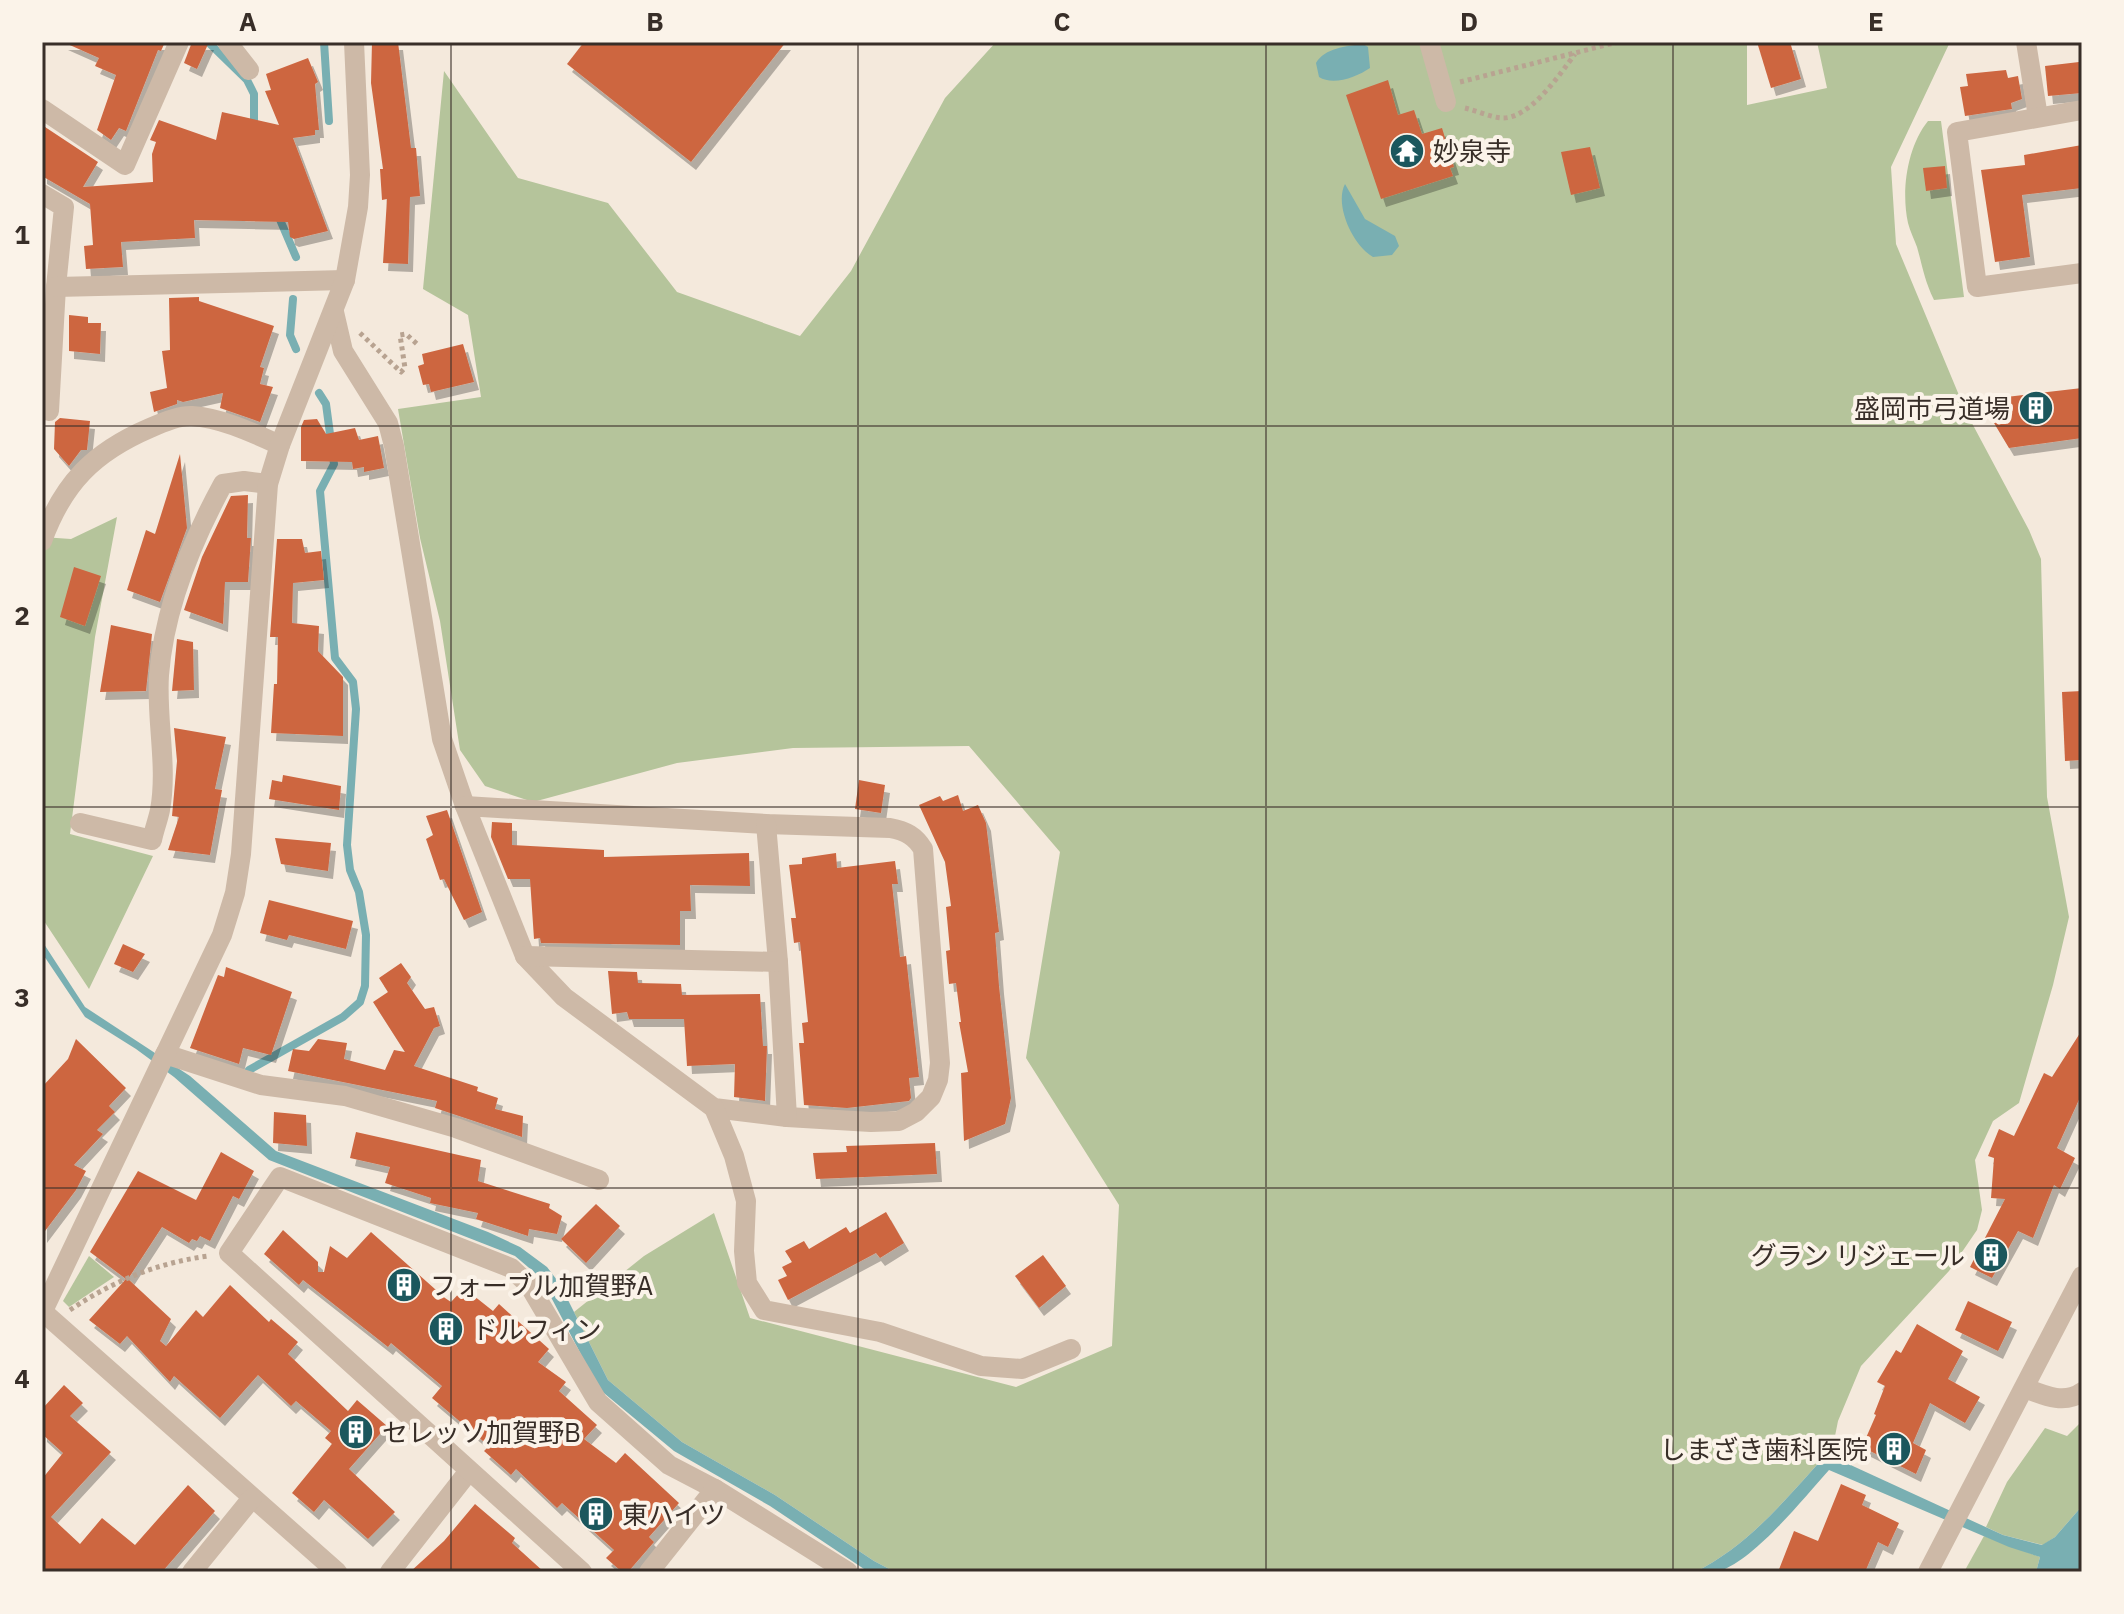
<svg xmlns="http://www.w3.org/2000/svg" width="2124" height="1614" viewBox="0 0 2124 1614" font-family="'IBM Plex Sans','Noto Sans JP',sans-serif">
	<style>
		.green { fill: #b5c49b }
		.water { fill: #79afb2 }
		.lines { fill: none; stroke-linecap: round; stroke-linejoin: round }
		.stream { stroke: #79afb2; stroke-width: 8 }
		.building { fill: #cd6641; filter: url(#shadow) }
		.path { stroke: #b8a391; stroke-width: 5; stroke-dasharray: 4 4; stroke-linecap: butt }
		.minor { stroke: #cdb9a7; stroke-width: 20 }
		.grid { fill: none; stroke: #382e28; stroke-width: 2; stroke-opacity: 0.55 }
		.labels { text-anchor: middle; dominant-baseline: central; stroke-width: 8; stroke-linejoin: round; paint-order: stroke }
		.poi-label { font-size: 26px; fill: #382e28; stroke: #fbf3e9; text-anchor: start }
		.neatline { fill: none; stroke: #382e28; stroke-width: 3 }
		.grid-label { font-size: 26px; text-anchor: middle; font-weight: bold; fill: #382e28 }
	</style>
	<defs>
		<filter id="shadow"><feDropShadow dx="5" dy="8" stdDeviation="0" flood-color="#0004"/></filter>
	</defs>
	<rect width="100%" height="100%" fill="#f4e9dc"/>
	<g class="green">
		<path d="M996 42H1747V105L1827 88 1817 42H1950L1891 167 1896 244 1966 412 2029 530 2041 559 2047 797 2069 917 2053 985 2019 1103 1993 1121 1975 1160 1982 1210 1977 1230 1949 1271 1861 1366 1838 1421 1831 1456 1824 1457C1785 1500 1748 1546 1695 1572H895L874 1561 775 1495 682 1442 608 1380 574 1312 644 1256 714 1213 750 1318 1016 1387 1112 1346 1119 1205 1026 1058 1060 852 969 746 793 748 677 763 533 802 485 786 460 750 440 621 420 538 398 409 481 397 468 315 423 289 444 71 518 178 608 203 677 292 800 336 851 271 945 98Z"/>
		<path d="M1928 121H1941L1964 297 1934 300C1924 279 1923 268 1917 247 1914 239 1910 231 1908 223 1901 191 1907 147 1928 121Z"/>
		<path d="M117 517 95 637 70 834 153 856 89 989 42 918V537L71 539Z"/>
		<path d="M89 1256 114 1277 69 1307 63 1301Z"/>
		<path d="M2082 1421V1506L2055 1537 2043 1545 2003 1535 1986 1527 2007 1482 2045 1428 2067 1436Z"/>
		<path d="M1984 1536 2040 1557 2036 1572H1964Z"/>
	</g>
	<g class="water">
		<path d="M1363 44 1368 47 1370 68C1357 77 1333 86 1319 77L1316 63C1325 48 1346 46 1363 44Z"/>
		<path d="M1345 184 1365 219 1395 236 1399 246 1392 255 1373 257C1353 246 1334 205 1345 184Z"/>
		<path d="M42 941 85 1007 190 1076 276 1151 488 1232 520 1247 547 1267 560 1284 608 1380 682 1442 775 1495 874 1561 895 1572 867 1571 770 1506 674 1451 599 1389 541 1278 515 1256 269 1160 174 1077 136 1049 85 1017 42 953Z"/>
		<path d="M1831 1456 2003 1535 2042 1545 2055 1537 2082 1506V1572H2036L2040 1557 2009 1547 1829 1470C1803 1499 1756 1558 1720 1571 1713 1574 1703 1572 1695 1572 1748 1546 1785 1500 1824 1457Z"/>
	</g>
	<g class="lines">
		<g class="stream">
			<path d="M208 42 247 80 254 94V126"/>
			<path d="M324 42 329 121"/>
			<path d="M278 215 296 257"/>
			<path d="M293 299 290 335 296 349"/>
			<path d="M249 1070 343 1017 360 1002 365 986 366 935 359 892 350 870 347 845 356 709 353 682 335 658 320 491 334 464 326 404 319 393"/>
		</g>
	</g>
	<g class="building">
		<path d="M63 42H165L161 51 158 50 126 131 119 128 111 140 97 130 116 75 95 66 99 58Z"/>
		<path d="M192 42H209L197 69 184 63Z"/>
		<path d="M372 42H398L411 148H416L420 196 410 197 408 264 383 263 387 199 382 200 380 169H383L371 83Z"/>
		<path d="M584 42H786L691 162 567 64Z"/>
		<path d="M1757 42H1790L1801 79 1771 88Z"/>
		<path d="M308 58 318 82 315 84 319 130H315V135L293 138 328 231 294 239 290 237 288 222 194 220 195 238 121 242 123 267 86 269 84 246 93 245 90 204 42 176V125L98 162 83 187 153 182 152 154 156 142 150 140 159 120 216 140 222 112 279 125 265 91 271 90 266 74Z"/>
		<path d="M2079 62 2082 93 2048 96 2045 66Z"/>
		<path d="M2006 70 2008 78 2018 76 2022 99 2011 103 2012 109 1965 116 1960 87 1968 86 1966 74Z"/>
		<path d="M1388 80 1398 115 1414 110 1422 134 1442 128 1454 167 1450 168 1453 176 1381 199 1346 95Z"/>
		<path d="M2082 145V188L2022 195 2030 257 1995 262 1981 170 2025 165 2024 155Z"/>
		<path d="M1590 147 1600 188 1571 195 1561 152Z"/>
		<path d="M1945 166 1947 188 1926 191 1923 168Z"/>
		<path d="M199 297V301L274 326 260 367 264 368 260 384 273 387 260 422 220 408 223 393 183 402 177 400V404L154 412 150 392 167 388 162 351 170 350 169 298Z"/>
		<path d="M69 315 88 317V323H101L100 354 69 351Z"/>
		<path d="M463 344 474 382 431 392 429 384 423 385 418 366 424 364 422 354Z"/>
		<path d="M2082 388V438L2009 448 1991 418 1989 399Z"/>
		<path d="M60 418 90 421 87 450H81L69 466 54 449 55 422Z"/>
		<path d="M317 419 326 434 355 428 359 440 378 436 384 468 364 472V467L353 469 352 462 301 461V427L304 420Z"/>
		<path d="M180 454 187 528 160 602 127 590 146 530 155 534Z"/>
		<path d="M248 495 247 538H251L248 582H225L223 624 184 610 202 557 231 496Z"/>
		<path d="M277 539H302L305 553 321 551 324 580 293 583 292 623 319 626 318 651 343 677V736L271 733 274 684H277L278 637H270Z"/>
		<path d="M74 567 101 576 85 626 60 617Z"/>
		<path d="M111 625 152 634 146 691 100 692Z"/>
		<path d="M177 639 193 642 194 690 172 691Z"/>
		<path d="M2082 691V760L2065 761 2062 692Z"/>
		<path d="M174 728 226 737 215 789 222 790 210 855 168 850 179 817 172 816 177 761Z"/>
		<path d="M283 775 341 786 339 810 269 799 272 780 282 782Z"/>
		<path d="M859 780 885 785 881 813 855 809Z"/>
		<path d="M958 795 963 811 978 805 986 823 999 932 995 933 999 986 1011 1098 1005 1124 964 1141 961 1073 968 1072 959 1022H961L956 983 949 984 946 951 950 950 946 907 951 906 945 862 919 805 940 796 943 801Z"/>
		<path d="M447 810 482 912 464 920 444 879 440 880 426 839 433 835 426 816Z"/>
		<path d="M492 822 512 823V845L604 850V857L749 853 750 886 690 885 691 911H680V945L541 943 540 938 534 939 530 879H508L491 837Z"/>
		<path d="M275 838 331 843 328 871 281 864Z"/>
		<path d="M836 853 837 868 895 861 898 884H892L900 957 906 956 919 1077 909 1078 911 1098 909 1101 847 1108 804 1105 799 1043H804L802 1023 808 1022 800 942 794 943 791 918H796L789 865 802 864V858Z"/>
		<path d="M269 900 353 921 346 949 289 935 287 940 260 933Z"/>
		<path d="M123 944 145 954 133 972 114 964Z"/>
		<path d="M401 963 411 977 407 983 425 1009 434 1007 440 1026 434 1028 414 1066 478 1087 477 1091 498 1098 495 1109 523 1116 522 1137 435 1108 437 1101 288 1071 293 1049 309 1051 318 1039 347 1043 344 1059 385 1070 394 1050 405 1052 373 1002 388 992 379 978Z"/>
		<path d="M226 967 292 992 271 1055 243 1048 239 1064 190 1048 218 975 224 977Z"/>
		<path d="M608 971 637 972 638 983 681 984 682 995 760 994 763 1046H767L765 1101 734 1097 735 1064 687 1066 684 1019H629L627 1012 612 1014Z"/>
		<path d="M2082 1030V1093L2057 1148 2075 1158 2060 1189 2054 1185 2033 1238 2018 1231 1992 1278 1970 1267 2005 1199 1991 1198 1994 1158 1988 1156 1999 1129 2014 1136 2044 1073 2052 1077Z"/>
		<path d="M76 1039 126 1088 109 1106 115 1112 97 1130 103 1134 74 1165 86 1171 76 1190 42 1235V1087L68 1059Z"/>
		<path d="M274 1112 306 1115 307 1146 273 1143Z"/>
		<path d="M356 1132 481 1160 478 1181 550 1204 549 1208 562 1216 557 1234 529 1229 528 1236 476 1219 478 1213 430 1203 431 1198 385 1183 390 1167 350 1158Z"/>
		<path d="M935 1143 937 1174 816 1179 813 1153 847 1152 846 1146Z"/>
		<path d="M221 1152 254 1171 239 1199 233 1196 210 1241 200 1236 197 1241 192 1239 189 1243 162 1227 128 1279 171 1319 160 1341 166 1346 196 1310 203 1317 230 1285 269 1322 271 1319 298 1342 288 1354 348 1411 357 1400 387 1426 349 1469 395 1512 368 1539 324 1500 314 1512 292 1493 332 1444 325 1438 331 1431 296 1401 291 1406 258 1375 220 1418 174 1376 170 1382 127 1336 120 1344 89 1320 126 1279 90 1252 138 1171 196 1200Z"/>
		<path d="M596 1204 620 1226 586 1263 561 1239Z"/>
		<path d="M886 1212 904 1243 880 1258 876 1253 788 1300 778 1280 787 1276 782 1267 792 1262 785 1251 804 1241 809 1249 846 1227 850 1233Z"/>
		<path d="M283 1230 318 1262V1272H324L330 1246 347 1258 371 1232 445 1298 451 1302 464 1288 493 1311 499 1304 549 1349 538 1362 566 1382 559 1391 597 1425 584 1439 616 1463 625 1453 679 1503 649 1537 654 1542 628 1572H622L606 1558 614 1550 562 1503 557 1508 516 1469 511 1475 484 1451 489 1446 432 1398 442 1386 391 1343 388 1347 303 1280 299 1285 264 1254Z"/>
		<path d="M1043 1255 1066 1286 1039 1308 1015 1276Z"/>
		<path d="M1968 1301 2012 1322 1998 1351 1955 1330Z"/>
		<path d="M1917 1324 1963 1351 1948 1379 1980 1397 1965 1423 1930 1403 1913 1443 1926 1450 1916 1474 1862 1447 1876 1415 1874 1414 1885 1386 1877 1382 1896 1350 1901 1353Z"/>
		<path d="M64 1385 83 1403 70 1416 111 1452 51 1517 80 1544 102 1518 135 1545 188 1485 215 1511 162 1572H42V1479L63 1453 42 1434V1409Z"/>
		<path d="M1841 1484 1866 1495 1862 1505 1899 1523 1888 1547 1878 1542 1865 1572H1778L1794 1531 1818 1541Z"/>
		<path d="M475 1504 515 1538 512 1543 544 1572H410L444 1541Z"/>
	</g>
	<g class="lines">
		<g class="path">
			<path d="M1460 82 1618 42"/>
			<path d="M1465 108C1477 111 1490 117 1502 118 1530 119 1560 74 1575 54"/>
			<path d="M360 333 401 372 405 368 400 335 406 334 417 344"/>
			<path d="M70 1310C113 1281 157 1263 208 1256"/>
		</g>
		<g class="minor">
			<path d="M227 42 249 70"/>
			<path d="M1429 42 1446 102"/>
			<path d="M2026 42 2038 117"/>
			<path d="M42 109 125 165 179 42"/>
			<path d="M2082 110 1957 132 1977 287 2082 273"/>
			<path d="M42 194 64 207 56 287 49 411"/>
			<path d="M56 287 345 280"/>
			<path d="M334 312 343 351 388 423 394 446 442 739 465 806"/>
			<path d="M42 541C63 483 94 452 150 428 161 423 179 415 192 416 222 418 253 433 280 445"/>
			<path d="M465 806 766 824 890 828C906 831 915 836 923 849L940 1063 938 1080 931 1097 916 1112 899 1121 871 1122 787 1117 714 1108 564 997 525 956Z"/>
			<path d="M80 823 152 840C154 830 158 820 160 810 168 766 156 720 159 675 164 610 192 541 223 484L244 481 268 484"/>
			<path d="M766 824 778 962 787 1117"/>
			<path d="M525 956 778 962"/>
			<path d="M165 1054 261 1085 345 1096 456 1128 599 1180"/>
			<path d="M714 1108 734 1156 746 1201 744 1251 747 1283 764 1310 880 1332 981 1366 1022 1369 1071 1349"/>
			<path d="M42 1311 337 1572"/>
			<path d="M42 1313 222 935 235 893 241 854 268 484 280 445 345 280 358 207 360 175 354 42"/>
			<path d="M2025 1388C2043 1395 2064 1405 2082 1392"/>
			<path d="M192 1572 252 1498"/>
			<path d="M390 1572 469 1471"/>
			<path d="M582 1572 229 1253 280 1177 511 1268 529 1285 598 1402 669 1465 715 1489 848 1572"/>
			<path d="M649 1572 715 1489"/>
			<path d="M1928 1572 2082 1276"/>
		</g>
	</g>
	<path class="grid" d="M451 42V1572M858 42V1572M1266 42V1572M1673 42V1572M42 426H2082M42 807H2082M42 1188H2082"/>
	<defs>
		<g id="temple-disc" transform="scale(1.8)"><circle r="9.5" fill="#1b575d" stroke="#fbf3e9"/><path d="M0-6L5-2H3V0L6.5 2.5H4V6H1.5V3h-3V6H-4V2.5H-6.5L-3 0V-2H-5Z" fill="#fff"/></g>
		<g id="building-disc" transform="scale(1.8)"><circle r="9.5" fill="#1b575d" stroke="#fbf3e9"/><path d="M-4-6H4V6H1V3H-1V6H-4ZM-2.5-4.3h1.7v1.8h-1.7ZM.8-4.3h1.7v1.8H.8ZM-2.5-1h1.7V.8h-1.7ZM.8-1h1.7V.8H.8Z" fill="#fff"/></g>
	</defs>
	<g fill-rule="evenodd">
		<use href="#temple-disc" x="1407" y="151"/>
		<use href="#building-disc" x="2036" y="408"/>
		<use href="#building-disc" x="1991" y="1255"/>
		<use href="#building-disc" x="404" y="1285"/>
		<use href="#building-disc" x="446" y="1329"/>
		<use href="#building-disc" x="356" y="1432"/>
		<use href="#building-disc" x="1894" y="1449"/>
		<use href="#building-disc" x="596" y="1514"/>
	</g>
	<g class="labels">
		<g class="poi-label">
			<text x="1433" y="151">妙泉寺</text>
			<text x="2010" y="408" text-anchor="end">盛岡市弓道場</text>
			<text x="1965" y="1255" text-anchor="end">グラン リジェール</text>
			<text x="430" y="1285">フォーブル加賀野A</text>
			<text x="472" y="1329">ドルフィン</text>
			<text x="382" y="1432">セレッソ加賀野B</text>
			<text x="1868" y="1449" text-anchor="end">しまざき歯科医院</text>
			<text x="622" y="1514">東ハイツ</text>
		</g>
	</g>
	<rect width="2124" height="1614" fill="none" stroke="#fbf3e9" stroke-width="88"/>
	<rect x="44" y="44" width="2036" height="1526" class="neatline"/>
	<g class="grid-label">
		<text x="248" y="31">A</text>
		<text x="655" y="31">B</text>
		<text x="1062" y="31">C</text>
		<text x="1469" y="31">D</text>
		<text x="1876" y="31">E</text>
		<text x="22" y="244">1</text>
		<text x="22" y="625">2</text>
		<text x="22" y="1007">3</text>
		<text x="22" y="1388">4</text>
	</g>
</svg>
